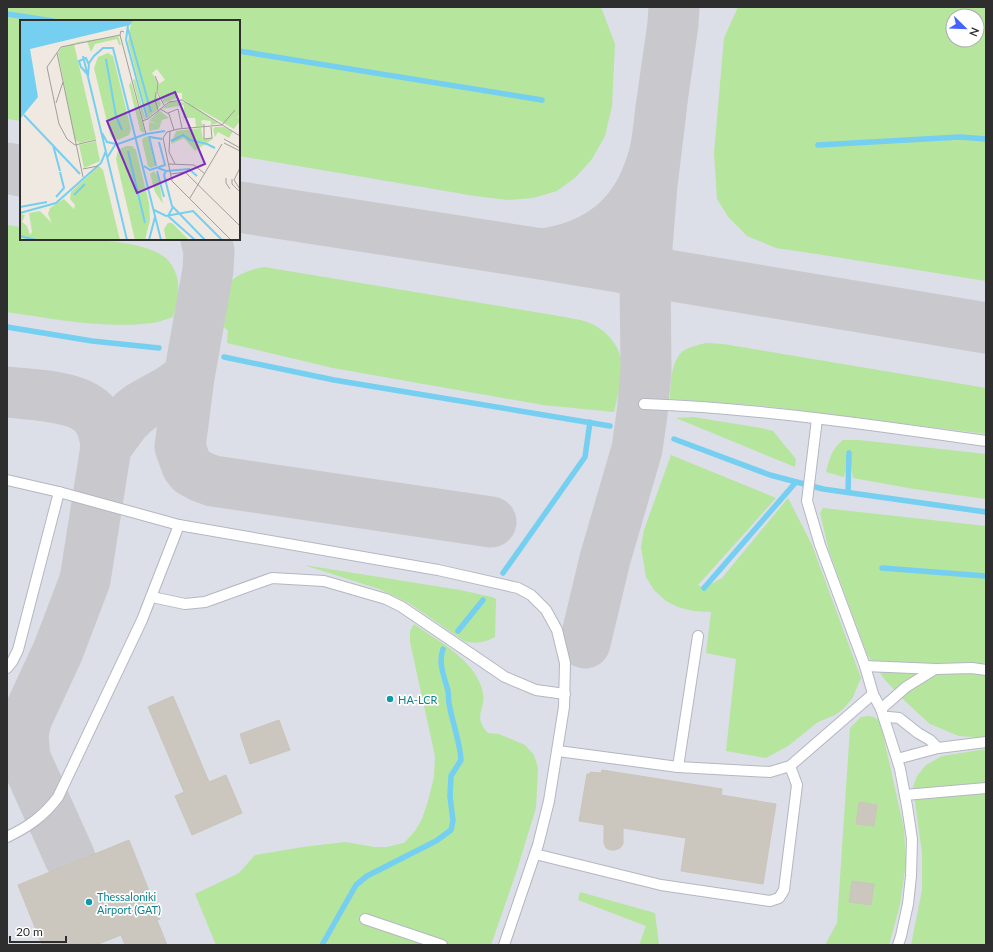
<svg xmlns="http://www.w3.org/2000/svg" width="993" height="952" viewBox="0 0 993 952" font-family="Lato,sans-serif">
	<style>
		.airport { fill: #dcdee8; fill-rule: evenodd }
		.green { fill: #b6e59e; fill-rule: evenodd }
		.lines { fill: none; stroke-linecap: round; stroke-linejoin: round }
		.stream { stroke: #75cff0; stroke-width: 5.5 }
		.taxiway { stroke: #c9c8cc; stroke-width: 51 }
		.building { fill: #cbc7bf; stroke: #cbc5ba }
		.service-casing { stroke: #b4b7c1; stroke-width: 12 }
		.service { stroke: #fff; stroke-width: 10 }
		.culture-dot { fill: #0f9aa8; stroke: #fff; stroke-width: 1.5 }
		.labels { text-anchor: middle; dominant-baseline: central; stroke-width: 3.5; stroke-linejoin: round; paint-order: stroke }
		.culture-label { font-size: 11px; fill: #0d838f; stroke: #fff; text-anchor: start }
		.inset-river { fill: none; stroke: #75cff0; stroke-width: 2 }
		.inset-road { fill: none; stroke: #a29e99; stroke-width: 1 }
		.view { fill: #7b2cbf; fill-opacity: 0.15; stroke: #7b2cbf; stroke-width: 2 }
		.inset-edge { fill: none; stroke: #2e2e2e; stroke-width: 2 }
	</style>
	<rect width="100%" height="100%" fill="#efe9e1"/>
	<path class="airport" d="M7 7H986V945H7ZM953 16H977V40H953ZM21 21H239V239H21Z"/>
	<g class="green">
		<path d="M7 7H601L615 44 612 106 605 136 592 159 576 177 557 191 533 198 508 200 475 196 239 156V21H21V121L7 119Z"/>
		<path d="M738 7H986V281L823 255 776 248 747 236 729 218 717 199 714 153 724 38ZM953 16H977V40H953Z"/>
		<path d="M7 225 21 227V239C54 239 152 234 171 264 183 283 178 298 173 317 166 319 159 322 152 323 103 329 55 319 7 312Z"/>
		<path d="M264 267 565 317C574 319 584 320 592 324 609 332 622 349 622 368 622 382 617 398 614 412L543 405 333 368 227 343 228 331 220 323C221 314 221 303 223 294 228 277 248 270 264 267Z"/>
		<path d="M706 343 723 344 986 388V434L764 406 670 399C671 384 670 364 682 352 688 347 698 345 706 343Z"/>
		<path d="M693 417 761 428 773 431 796 459 795 467 676 418Z"/>
		<path d="M843 440H859L986 454V499L914 489 853 478 849 454 844 477 826 472C830 457 832 449 843 440Z"/>
		<path d="M671 455 776 498 698 585 704 588 722 578 788 498 812 545 861 678 852 699 843 709 835 715 818 722 788 746 766 758 726 751 736 659 706 653 711 612 693 611 678 607 666 601 654 590 646 577 641 547 644 530Z"/>
		<path d="M823 508 986 526V738L959 736 930 724 907 703 885 680 867 654 829 551 820 513Z"/>
		<path d="M304 565 460 590 492 597 496 599 495 637C484 643 475 644 464 641L409 603 379 589Z"/>
		<path d="M414 624C438 641 477 661 483 693 486 710 472 716 488 733L499 734 525 745 534 755 538 768 536 808 516 873 491 945H216L195 894 239 873 255 855 303 847 345 842 374 847H387L404 843 415 831 422 819 428 801 434 777 435 756 410 642V631Z"/>
		<path d="M867 716 874 717 880 721 904 829 906 863 900 905 889 945H825L837 923 850 728 861 717Z"/>
		<path d="M986 749V945H911L922 890V853L913 787 917 776 926 765 942 756Z"/>
		<path d="M580 892 655 913 659 945H639L646 926 578 900Z"/>
	</g>
	<g class="lines">
		<g class="stream">
			<path d="M7 14 53 21"/>
			<path d="M239 51 542 100"/>
			<path d="M818 145 960 137 986 139"/>
			<path d="M7 327 92 341 159 348"/>
			<path d="M224 357 334 380 610 426"/>
			<path d="M674 439 770 475 823 489 986 512"/>
			<path d="M848 492 849 453"/>
			<path d="M882 568 986 576"/>
			<path d="M503 573 585 457 590 422"/>
			<path d="M704 588 796 482"/>
			<path d="M458 631 483 600"/>
			<path d="M322 945 356 885 367 876 436 841 451 830 453 821 450 796 451 776 461 760C460 741 452 722 449 703 448 699 449 695 448 691 444 675 438 664 443 649"/>
		</g>
		<g class="taxiway">
			<path d="M7 168 21 171"/>
			<path d="M239 207 541 254 986 328"/>
			<path d="M206 239 209 251 208 270 189 377 180 447 187 466 191 471 202 477 213 481 491 522"/>
			<path d="M544 254C601 245 637 215 653 159 658 143 659 125 661 108 665 80 669 52 673 24L674 7"/>
			<path d="M7 392C32 395 76 395 93 413 102 422 105 435 106 447"/>
			<path d="M585 643 605 559 637 449 642 414 646 371 645 271 652 185 661 110"/>
			<path d="M26 720 23 735 25 758 70 858"/>
			<path d="M7 743 18 731 26 720 58 651 85 580 106 447 125 421 134 412 142 406 171 390 189 377"/>
		</g>
	</g>
	<g class="building">
		<path d="M173 696 209 782 226 775 242 813 192 835 175 796 184 792 148 707Z"/>
		<path d="M279 720 290 750 250 764 240 734Z"/>
		<path d="M602 770 722 789 721 795 776 804 763 884 681 871 686 838 623 828V844L620 848 615 850H610L606 848 604 843V825L579 821 587 774H590V772L601 773Z"/>
		<path d="M859 802 877 805 874 826 856 824Z"/>
		<path d="M129 840 160 919 157 920 167 945H125L121 935 96 945H42L18 885Z"/>
		<path d="M852 881 874 884 871 905 849 902Z"/>
	</g>
	<g class="lines">
		<g class="service-casing">
			<g id="service">
				<path d="M644 404C758 408 873 425 986 441"/>
				<path d="M817 419 807 501 820 545 865 666 873 694 881 709 897 759 900 769 907 806 912 839 911 876 908 904 901 936 898 945"/>
				<path d="M7 480 59 492 179 525 438 570 518 588 531 595 546 610 557 630 565 663 564 707 549 801 538 845 504 945"/>
				<path d="M152 597 185 604 205 602 272 578 324 581 386 599 402 607 505 677 536 690 565 694"/>
				<path d="M865 666 936 669 972 668 986 670"/>
				<path d="M7 668 12 662 18 650 59 492"/>
				<path d="M881 709 906 687 935 669"/>
				<path d="M884 718 889 717 899 718 918 733 930 740 938 748"/>
				<path d="M558 751 678 767 770 772 790 766 873 694"/>
				<path d="M897 759 938 748 986 742"/>
				<path d="M678 767 698 636"/>
				<path d="M905 795 986 788"/>
				<path d="M7 837C28 827 44 816 58 797L142 620 179 525"/>
				<path d="M535 854 661 885 770 901 779 898 784 890 797 785 790 766"/>
				<path d="M365 919 442 945"/>
			</g>
		</g>
		<use href="#service" class="service"/>
	</g>
	<g class="culture-dot">
		<circle cx="390" cy="699" r="4"/>
		<circle cx="89" cy="902" r="4"/>
	</g>
	<g class="labels">
		<g class="culture-label">
			<text x="398" y="699">HA-LCR</text>
			<text x="97" y="896">Thessaloniki<tspan x="97" dy="13">Airport (GAT)</tspan></text>
		</g>
	</g>
	<g transform="translate(20 20)">
		<rect width="220" height="220" fill="#efe9e1"/>
		<path d="M114 0H220V93L218 97 220 101 214 109 162 79V73H157V78L144 83 137 70 139 64 145 60 137 49 132 53 138 63 136 73 141 84 137 90 128 98 108 22 111 2ZM98 16 101 25H99L97 19 75 24 71 32 67 21 54 24 76 119 60 123 55 120 38 33 41 28 58 22ZM88 33 93 36 111 109 109 115 98 120 93 119 90 114 74 48 78 37ZM115 59 125 97 126 99H123L113 60ZM111 62 125 112 123 113 120 110 109 65ZM151 81 170 83 198 103 191 105V101L183 100 181 101 183 106 176 107 175 98H164L163 104 164 85 142 89ZM139 90 149 98 142 100 139 109 129 111V102L138 104 129 101ZM195 107H203L213 111 209 118 198 112 195 117 193 109ZM181 108 183 119 194 118 175 131 164 118 151 124 156 111ZM128 116 135 146 131 148 128 146 122 121 123 118ZM76 121 80 141 64 148 59 125ZM106 126H112L116 130 129 183 130 200 125 220H115L96 139 98 130ZM79 146 83 150 100 220H9L0 218V194L5 195 2 202 7 206 10 215 12 212 9 193 20 191 32 203 28 194 30 188 44 179 54 189 55 185 50 179 51 172ZM134 151 138 157 143 184 135 172 130 154ZM148 203H152L169 220H146L144 209Z" fill="#b6e59e"/>
		<path d="M0 0H113L110 5 10 29 18 77 0 99Z" fill="#75cff0"/>
		<path class="inset-river" d="M108 5 106 20 127 98M108 9 131 92M63 36 107 220M86 39 96 96 102 110M68 55 61 47 59 41 66 38 69 45M68 56 69 43 74 36 83 28H93L141 220M4 95 60 154M82 113 87 122 96 124M129 116 136 146M130 117 142 119M151 121 163 115 170 120 187 124 195 128M33 125 40 151M108 131 125 203M87 138 95 125 126 114 145 111M124 146 130 150 145 145 139 122M138 148 146 151 169 149 177 156M137 151 144 177M146 151 144 155 152 186 185 220M54 175 65 164M36 177 44 168 40 152M0 187 27 182M153 187 148 196 175 220M134 190 146 196 173 191 202 220M0 193 36 183 81 143 86 131M0 216 16 220M129 220 135 197"/>
		<path class="inset-road" d="M100 15 126 114M37 33 63 157M135 56 138 63 137 72 144 85M136 72 135 80 138 90M36 83 43 62M140 89 149 94 154 110M148 93 158 89 162 108M122 101 128 99 149 82 162 80 220 116M184 104V119L192 118 191 107M150 111 149 132 155 144M204 119 220 128M76 120 55 125 47 119 39 104 27 47 41 27 100 15 101 11 104 12M204 123 220 131M149 144 174 145 185 154M220 148 214 160 220 169M63 149 78 146M151 154 165 152 220 206M206 158V163L210 169M212 159V164L220 172M170 178 202 124M211 220 152 161 143 118 147 112 158 109 202 105 215 90"/>
		<path class="view" d="M155 72 185 144 117 173 87 101Z"/>
		<rect width="220" height="220" class="inset-edge"/>
	</g>
	<rect width="993" height="952" fill="none" stroke="#2e2e2e" stroke-width="16"/>
	<g transform="translate(965 28) rotate(113)"><circle r="19" fill="#ffffff" stroke="#ababab"/>
	<path d="M0-3L7 15L0 10L-7 15Z" fill="#4264fb"/>
	<text y="-6" font-size="11" font-weight="bold" text-anchor="middle" fill="#2e2e2e">N</text>
	</g>
	<path d="M10 936v6h56v-6" fill="none" stroke="#2e2e2e" stroke-width="2"/>
	<text x="16" y="936" font-size="12" fill="#2e2e2e" stroke="#ffffff" stroke-width="3" paint-order="stroke">20 m</text>
</svg>
